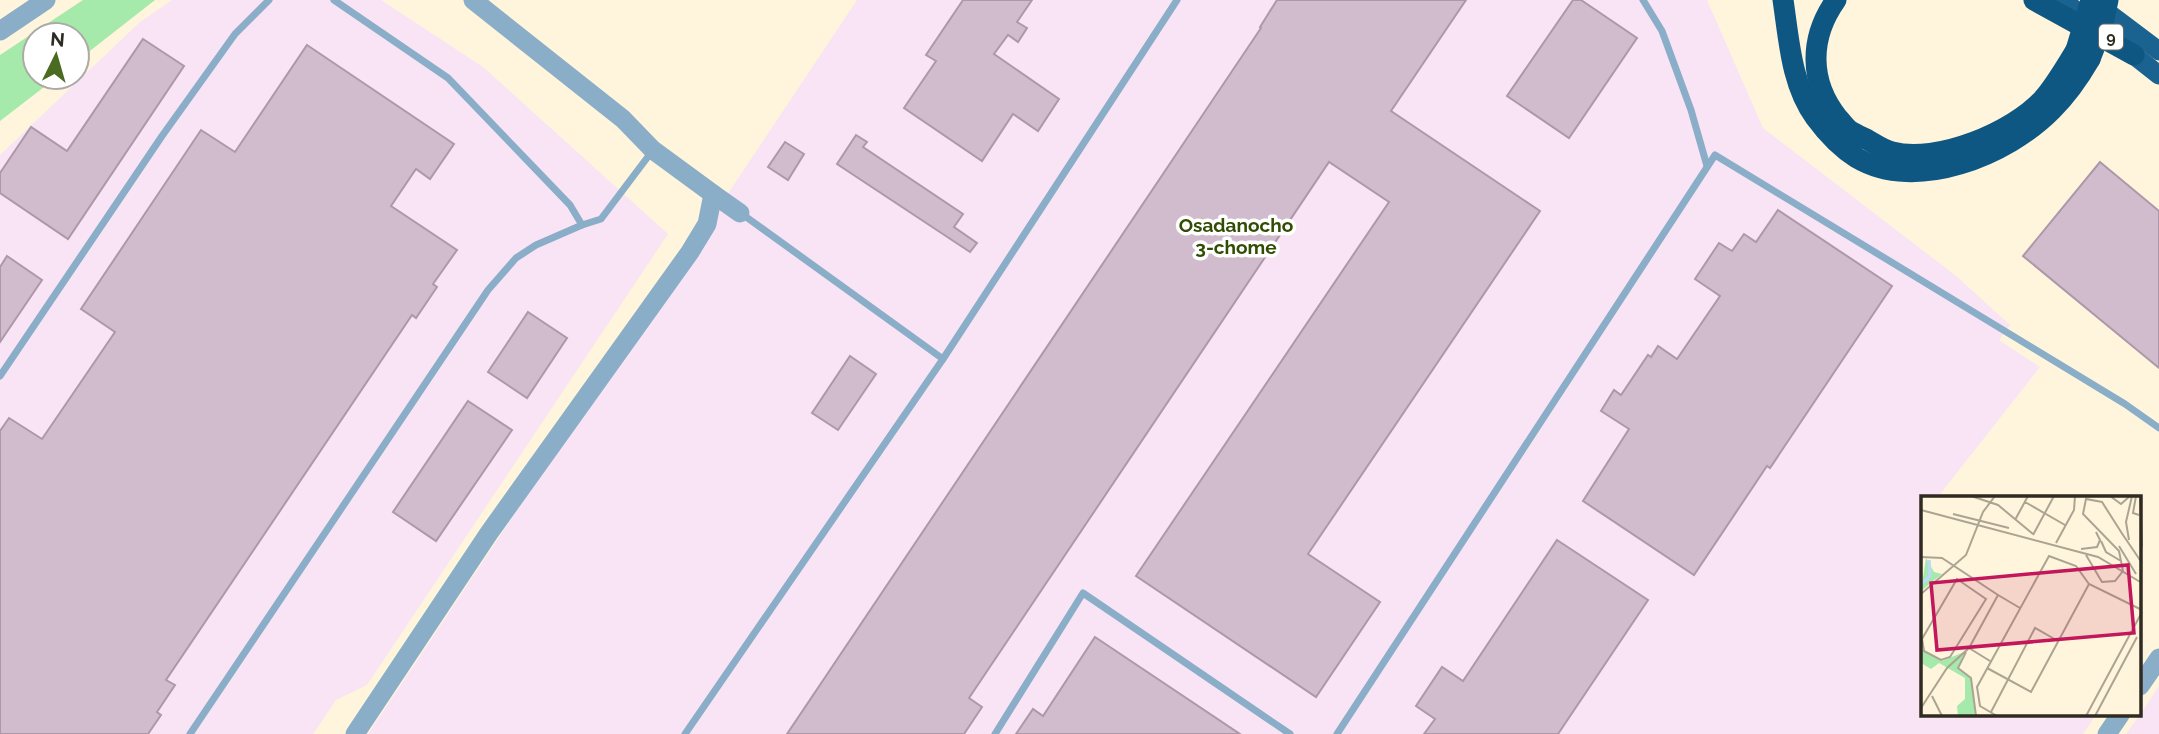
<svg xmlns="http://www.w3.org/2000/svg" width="2159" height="734" viewBox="0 0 2159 734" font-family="Raleway,sans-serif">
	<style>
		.industrial { fill: #f8e4f5 }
		.green { fill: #a5e9ab }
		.building { fill: #d1bccd; stroke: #ad98a9; stroke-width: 2 }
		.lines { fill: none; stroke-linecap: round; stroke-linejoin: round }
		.service { stroke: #8aadc8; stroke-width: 7 }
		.tertiary { stroke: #8aadc8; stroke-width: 19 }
		.trunk { stroke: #1a6391; stroke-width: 19 }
		.motorway { stroke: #0e5783; stroke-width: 21 }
		.motorway-bridge { stroke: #0e5783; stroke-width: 21 }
		.labels { text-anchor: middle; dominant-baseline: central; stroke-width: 7; stroke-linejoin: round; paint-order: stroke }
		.shield { fill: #fff; stroke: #6d6b64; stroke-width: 2 }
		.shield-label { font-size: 16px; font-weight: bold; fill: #2f2b22 }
		.neighbourhood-label { font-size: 19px; font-weight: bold; fill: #314d03; stroke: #fff }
		.inset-river { fill: none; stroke: #b9dcf3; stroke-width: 3.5 }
		.inset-road { fill: none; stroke: #aba492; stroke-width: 2 }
		.view { fill: #c2185b; fill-opacity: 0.15; stroke: #c2185b; stroke-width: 3.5 }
		.inset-edge { fill: none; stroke: #2f2b22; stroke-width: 3.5 }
	</style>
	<rect width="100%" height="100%" fill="#fef5dc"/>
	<g class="industrial">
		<path d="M172 0H381L483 67 668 234 367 685 336 700 313 734H0V155L140 22Z"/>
		<path d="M857 0H1707L1763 128 1955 275 2010 325 1999 340 2040 367 1937 498H1923V715H2096L2083 734H368Z"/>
		<path d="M2159 686V734H2126L2140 715Z"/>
	</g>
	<path class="green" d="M83 0H155L77 61V35H35V77H57L0 121V55Z"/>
	<g class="building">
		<path d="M963 0H1032L1017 22 1027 28 1018 42 1008 35 994 54 1059 99 1038 131 1013 114 982 161 904 108 936 61 926 55Z"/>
		<path d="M1277 0H1466L1391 111 1540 211 1308 554 1380 602 1316 697 1136 576 1389 202 1329 162 969 698 982 707 964 734H787L1261 28 1260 27Z"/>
		<path d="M1573 0H1581L1637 38 1569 138 1507 96Z"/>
		<path d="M143 39 184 66 68 239 0 193V173L31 127 67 151Z"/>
		<path d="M307 45 454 144 430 179 416 169 391 206 457 250 433 284 437 287 416 318 412 315 166 680 175 685 157 712 161 715 148 734H0V431L9 418 42 439 115 332 81 309 201 130 235 152Z"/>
		<path d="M856 135 867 142 863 147 963 214 954 227 977 243 970 252 837 164Z"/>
		<path d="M785 142 804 154 788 180 768 167Z"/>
		<path d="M2100 162 2159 211V368L2023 256Z"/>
		<path d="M1778 210 1892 286 1770 468 1767 466 1694 575 1583 501 1629 429 1601 411 1614 390 1621 395 1648 355 1651 357 1658 346 1677 359 1720 296 1695 279 1719 243 1732 251 1744 234 1756 242Z"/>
		<path d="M7 256 42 280 0 342V267Z"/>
		<path d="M528 312 567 338 527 398 488 372Z"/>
		<path d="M850 356 876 374 838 430 812 413Z"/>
		<path d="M468 401 512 430 436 541 393 512Z"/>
		<path d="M1557 540 1648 600 1558 734H1424L1435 719 1416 706 1442 667 1463 681Z"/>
		<path d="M1095 637 1240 734H1016L1033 709 1043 716Z"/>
	</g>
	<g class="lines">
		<g class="service">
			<path d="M1643 0 1662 31 1691 110 1707 166"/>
			<path d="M742 214 943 359"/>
			<path d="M582 225 601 219 653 150"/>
			<path d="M0 376 162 136 235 34 269 0"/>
			<path d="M190 734 488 290 516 258 536 245 582 225 570 205 448 78 334 0"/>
			<path d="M685 734 943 359 1177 0"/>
			<path d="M995 734 1083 593 1290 734"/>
			<path d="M1337 734 1715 155 2125 404 2159 428"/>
		</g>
		<g class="tertiary">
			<path d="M0 31 46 0"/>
			<path d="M713 194 740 213"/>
			<path d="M2140 686 2159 658"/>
			<path d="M355 734 489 533 690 252 707 224 713 194 653 150 623 119 473 0"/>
			<path d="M2107 734 2120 715"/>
		</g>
		<g class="trunk">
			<path d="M2062 0 2098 27"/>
			<path d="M2095 3 2159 51"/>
			<path d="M2121 45 2159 75"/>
		</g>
		<g class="motorway">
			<path d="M1783 0C1789 39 1791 84 1815 117 1826 132 1841 148 1857 158 1916 193 2008 155 2052 110 2067 95 2079 78 2090 59"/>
			<path d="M1836 0C1809 38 1809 82 1838 118 1842 122 1845 127 1849 130 1855 134 1862 137 1868 140 1875 144 1884 150 1892 152 1937 164 2013 132 2043 99 2056 84 2066 66 2076 50"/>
			<path d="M2034 0 2134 55"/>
		</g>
		<g class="motorway-bridge">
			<path d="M2076 50 2091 0"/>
			<path d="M2090 59 2102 28 2108 0"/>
		</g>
	</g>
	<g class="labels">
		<rect class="shield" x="2099" y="24.5" width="24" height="25" rx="5"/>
		<g class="shield-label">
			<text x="2111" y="37">9</text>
		</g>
		<g class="neighbourhood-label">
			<text x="1236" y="225">Osadanocho<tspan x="1236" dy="22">3-chome</tspan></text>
		</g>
	</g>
	<g transform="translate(1921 496)">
		<rect width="220" height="220" fill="#fef5dc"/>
		<path d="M5 62 13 76 21 78 0 95ZM0 141 1 154 21 165 43 156 37 172 50 182 54 220H37L36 210 44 203V182L18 167 10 173 0 167Z" fill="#a5e9ab"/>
		<path class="inset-river" d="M0 88 9 80 8 64"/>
		<path class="inset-road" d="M50 0 77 9 112 38M189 0 200 8 209 0M215 0 212 17 218 19M219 0 221 51M104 6 144 29M0 14 177 61 221 87M32 18 88 32M94 24 107 0M200 36 221 67M112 39 133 0M208 44 205 26 211 0M180 45 185 56 200 65M135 47 153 14 154 0M198 50 215 78M160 53 176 51 179 44 175 36M165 59 181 86 194 85 202 75 198 55 162 18 165 3 181 6 202 39M0 61 21 62 77 99 48 152 26 172 0 212M36 83 65 103 29 161 20 164 3 155 1 143ZM0 98 45 59 62 16 74 0M77 99 99 112M48 152 69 165M45 156 37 172 50 182 55 220M66 172 110 196 168 88M11 200 21 220M70 216 114 132 137 145M76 220 59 210 56 191 128 60 155 70 168 88 221 114M165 220 221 116M174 220 216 141"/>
		<path class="view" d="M207 69 213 137 16 154 10 87Z"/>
		<rect width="220" height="220" class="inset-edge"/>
	</g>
	<g transform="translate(56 56) rotate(5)"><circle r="33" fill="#ffffff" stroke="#acaaa7" stroke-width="2"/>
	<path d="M0-5L12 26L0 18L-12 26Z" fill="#4b6b21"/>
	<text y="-10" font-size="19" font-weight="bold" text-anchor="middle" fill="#2f2b22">N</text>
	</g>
</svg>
